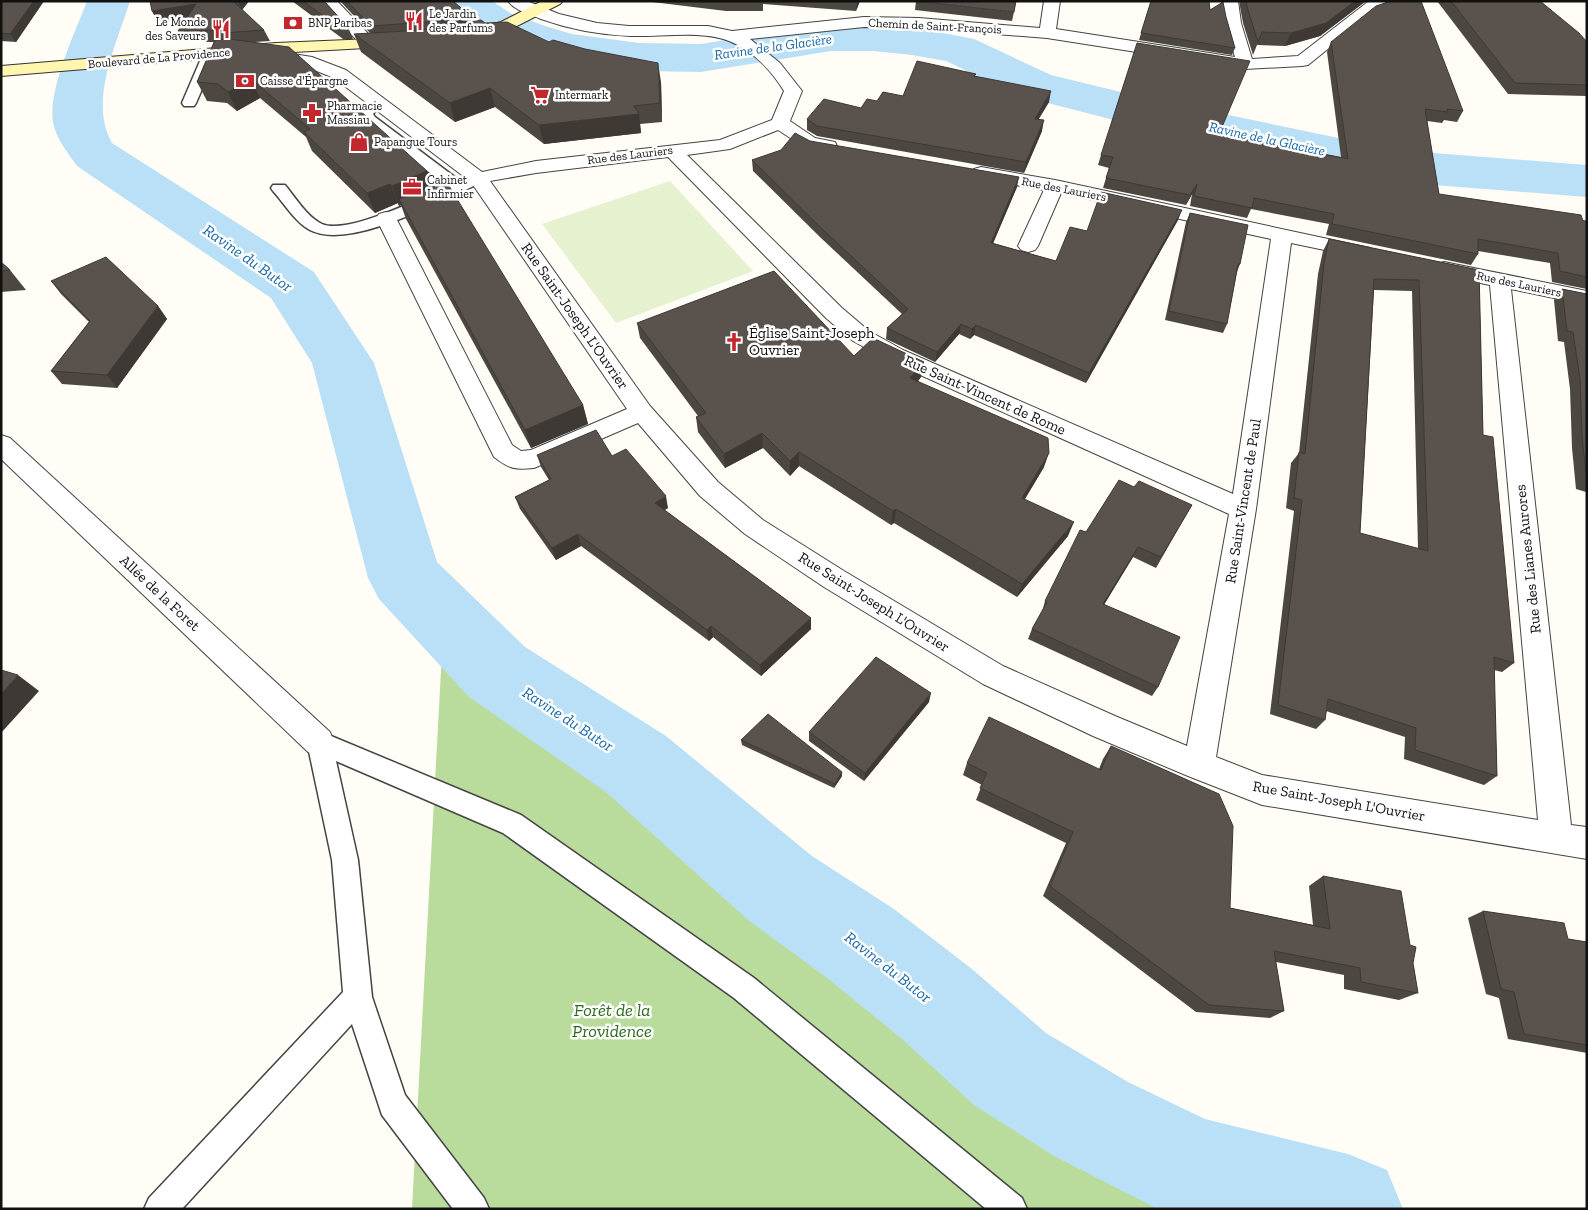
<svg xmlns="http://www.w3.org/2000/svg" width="1588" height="1210" viewBox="0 0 1588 1210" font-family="'Zilla Slab',serif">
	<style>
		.forest { fill: #b9dc9c }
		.pitch { fill: #e6f2cf }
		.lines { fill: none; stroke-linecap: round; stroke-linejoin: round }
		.river { fill: #b9e0f7; fill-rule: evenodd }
		.service-casing { stroke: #444; stroke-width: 3 }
		.minor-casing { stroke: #444; stroke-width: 2 }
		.secondary-casing { stroke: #333; stroke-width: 2 }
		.service { fill: #fff; fill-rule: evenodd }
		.minor { fill: #fff; fill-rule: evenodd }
		.secondary { fill: #fff6b0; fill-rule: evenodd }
		.wall { fill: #4d4742; fill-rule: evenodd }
		.shaded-wall { fill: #3f3936 }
		.building { fill: #5a524d; stroke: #3f3936; fill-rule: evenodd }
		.labels { text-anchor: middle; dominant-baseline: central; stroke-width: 5; stroke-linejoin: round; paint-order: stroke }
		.far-poi-label { font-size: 12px; fill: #111; stroke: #fff; text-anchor: start }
		.far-street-label { font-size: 12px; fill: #111; stroke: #fff }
		.far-water-label { font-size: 14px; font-style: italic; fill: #1768a6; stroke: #fff }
		.street-label { font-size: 15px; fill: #111; stroke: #fff }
		.poi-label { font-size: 15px; fill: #111; stroke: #fff; text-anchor: start }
		.water-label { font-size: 16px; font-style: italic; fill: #1768a6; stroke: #fff }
		.near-park-label { font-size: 18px; font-style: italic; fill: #2f6b1f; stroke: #fff }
	</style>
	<rect width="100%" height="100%" fill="#fffdf5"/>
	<path class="forest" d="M442 652 1092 1148 1293 1209H412Z"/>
	<path class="pitch" d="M670 181 753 271 616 323 542 224Z"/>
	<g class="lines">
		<g class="river">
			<path d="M87 1H130C117 43 88 101 112 143L314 272 374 363 437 562 525 647 666 736 812 856 894 909 972 969 1046 1033 1128 1082 1205 1119 1348 1154 1387 1170 1403 1209H1158L1054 1156 974 1105 902 1039 826 977 748 920 606 792 469 697 379 599 368 578 312 363 271 298 77 166C68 153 56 139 53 122 48 89 75 33 87 1Z"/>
			<path d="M440 1H492L512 14 545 26 572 34 639 43 701 44 831 23H873L912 27 974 39 1051 75 1133 95 1396 150 1587 165V197L1396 182 1133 125 1017 95 946 61 912 55 873 51H831L701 72 639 71 569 61 513 46 480 32 446 10Z"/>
		</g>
		<g class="service-casing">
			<g id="service">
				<path d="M210 50 217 54 196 103 194 106H184L182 103 203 54Z"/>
				<path d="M377 97 382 98 384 101 373 114 375 117 460 181 478 173 484 175 486 178 484 181C445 199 350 251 310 230 296 223 284 203 273 191L271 188 273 185H285C295 197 307 217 322 224 347 235 422 198 447 186L365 123 359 114 372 98Z"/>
				<path d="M319 731 521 815 754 978 1022 1198 1027 1209H986L734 998 503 833 336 761 358 860 372 997 405 1095 484 1198 489 1209H453L382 1115 352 1024 182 1209H144L149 1198 343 992 332 860 307 742 310 734Z"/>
			</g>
		</g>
		<g class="minor-casing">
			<g id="minor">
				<path d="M320 1H337L376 42 378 45 376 48H364Z"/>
				<path d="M508 1H527L559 14 597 23 629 26H708L732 31 864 17 919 18 1040 28 1044 1H1060L1056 29 1235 57 1225 23 1222 1H1238L1241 23 1252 59 1298 56 1369 1H1387L1308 65 1302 66 1245 69 1047 38 919 28 864 27 750 39 780 63 802 91 790 121 815 138 835 142 837 146 835 150C813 155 795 141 778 130L730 149 687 155 842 308 869 331 903 350 1233 494 1271 239 1061 193 1038 246 1035 250 1028 252 1021 250 1018 246 1044 190 981 179 974 177 972 173 974 169 981 167 1055 180 1370 248 1373 252 1370 256 1363 258 1291 243 1256 509 1216 757 1262 775 1538 820 1490 285 1437 274 1434 269 1437 264 1444 262 1587 291V305L1511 289 1571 825 1587 827V859L1262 805 1188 776 1093 736 983 684 824 587 745 534 700 496 638 423 534 468C514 470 510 469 494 457L376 218 379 214 386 212 393 214 396 218 512 445 521 451 531 450 627 409 471 182 334 78 302 65 262 59 260 55 262 51 268 50 312 57 346 70 482 172 536 161 720 140 772 120 784 91C771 70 752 50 729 41 702 30 660 37 631 36 601 35 569 29 541 19 530 14 515 11 508 1ZM668 157 826 318 853 341 887 360 1229 514 1187 746 1115 716 1003 666 844 571 763 520 718 482 650 406 490 181 536 173Z"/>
				<path d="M1 435 10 438 330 732 334 742 330 752 319 756 308 752 1 459Z"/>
			</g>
		</g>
		<g class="secondary-casing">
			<g id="secondary">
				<path d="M542 1H563L560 4 513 28 476 38 470 36 468 33 470 30 501 22Z"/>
				<path d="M396 38 402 40 404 43 402 46 276 53 1 76V66L276 43Z"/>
			</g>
		</g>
		<use href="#service" class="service"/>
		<use href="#minor" class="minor"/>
		<use href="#secondary" class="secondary"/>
	</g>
	<g class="wall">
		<path d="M1 1H44L16 42 1 41Z"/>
		<path d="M150 1H249L242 10 264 30 270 41 255 42 427 171 432 186 583 405 588 424 531 448 406 219 401 205 399 206 398 203 375 213 312 151 306 137 260 98 237 111 227 103 207 101 197 82 214 42H184L178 31 186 18 158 22 152 11Z"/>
		<path d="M292 1H324L348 27 353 39H343Z"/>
		<path d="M340 1H453L469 15 471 21 485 23 549 42 661 82 662 122 640 124 641 133 544 144 495 107 455 122 361 52 354 34 370 33Z"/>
		<path d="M644 1H860L856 11 763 4V11H726Z"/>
		<path d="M916 1 1014 12 1012 21 915 10Z"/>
		<path d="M1151 1 1210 10 1226 17 1235 48 1232 55 1139 40Z"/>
		<path d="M1239 1H1366L1320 36 1285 46 1257 45 1253 55 1243 23Z"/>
		<path d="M1437 1H1540L1587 42V96L1508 94Z"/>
		<path d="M1331 42 1463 111 1457 122 1444 120 1442 123 1427 121 1439 194 1587 221V289L1552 282 1550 263 1478 251V254L1471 265 1326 235 1329 224 1251 209 1247 218 1190 206 1192 194 1186 205 1103 188 1109 168 1098 165 1101 155 1219 134 1341 157 1327 52Z"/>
		<path d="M976 74 975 76 1049 102 1038 119 1042 131 1024 173 817 136 807 130V119L861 108 877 101 903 96Z"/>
		<path d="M810 141 1017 187 993 243 1056 261 1087 231 1178 220 1086 383 974 335 970 339 959 334 935 362 886 339 887 328 902 314 821 238 753 171 752 160Z"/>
		<path d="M1190 213 1240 264 1237 272 1227 324 1223 333 1165 320 1186 222Z"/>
		<path d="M1329 239 1479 270 1483 435 1514 663 1502 672 1494 670 1497 776 1484 785 1404 759 1405 737 1326 711 1325 720 1316 729 1270 714 1294 511 1286 508 1291 463 1299 453 1318 274 1323 251ZM1374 290 1412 291 1418 549 1360 533Z"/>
		<path d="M1 262 10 270 26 290 1 292Z"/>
		<path d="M51 281 158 306 167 319 117 388 62 384 51 371 89 322 61 294Z"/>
		<path d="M1562 289 1587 294V499L1586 492 1576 489 1572 448 1570 389 1564 342 1558 341 1554 300Z"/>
		<path d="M637 323 854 356 924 362 921 377 918 381 1044 467 1025 499 1068 536 1017 597 894 523 891 525 799 466 790 476 763 448 725 468 698 432 696 417 698 416 640 338Z"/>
		<path d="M537 455 612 456 668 508 664 510 811 618V629L761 676 713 637 709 641 581 546 556 560 520 509 515 497 549 480 541 467Z"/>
		<path d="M1134 487 1192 505 1156 568 1133 557 1104 605 1158 687 1152 696 1028 639 1032 629 1042 612 1045 601 1086 532Z"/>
		<path d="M929 702 864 781 809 741V732Z"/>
		<path d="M741 740 842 776 834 788 742 745Z"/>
		<path d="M1111 746 1230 908 1313 925 1309 886 1323 876 1413 963 1418 993 1399 1000 1344 989V975L1276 962 1284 1011 1270 1018 1196 1012 1043 896 1066 843 976 800 982 785 963 775 967 763 1099 769 1103 759Z"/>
		<path d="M1483 911 1568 939 1587 942V1053L1508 1039 1499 998 1486 994 1468 918Z"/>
	</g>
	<g class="shaded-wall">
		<path d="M34 1H44L16 42 10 34Z"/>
		<path d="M238 1H249L242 10Z"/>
		<path d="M857 1H860L856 11Z"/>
		<path d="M1355 1H1366L1320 36 1285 46 1291 33Z"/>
		<path d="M196 4 202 15 158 22 152 11Z"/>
		<path d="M469 15 472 27 445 32 442 21Z"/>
		<path d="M658 63 661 82 662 122 660 103Z"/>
		<path d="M251 79 260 98 237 111 228 92Z"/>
		<path d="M490 88 495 107 455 122 450 103Z"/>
		<path d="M1051 91 1049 102 1033 129 1035 119Z"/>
		<path d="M639 114 641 133 544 144 539 125Z"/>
		<path d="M1044 120 1042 131 1024 173 1026 162Z"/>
		<path d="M427 171 434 190 399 199 401 205 399 206 392 186Z"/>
		<path d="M1019 177 1017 187 989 253 991 243Z"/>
		<path d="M390 184 398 203 375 213 367 193Z"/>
		<path d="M1197 184 1192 194 1186 205 1190 195Z"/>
		<path d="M1182 210 1178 220 1086 383 1089 373Z"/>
		<path d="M158 306 167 319 117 388 107 375Z"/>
		<path d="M961 324 959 334 935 362 937 352Z"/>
		<path d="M976 325 974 335 970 339 972 329Z"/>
		<path d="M924 362 921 377 908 393 910 378Z"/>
		<path d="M583 405 588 424 531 448 525 430Z"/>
		<path d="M762 433 763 448 725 468 724 454Z"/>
		<path d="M799 452V466L790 476V461Z"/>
		<path d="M1049 453 1044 467 1017 512 1022 498Z"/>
		<path d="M666 496 668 508 657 515 655 503Z"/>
		<path d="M896 509 894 523 891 525 893 511Z"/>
		<path d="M1074 522 1068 536 1017 597 1022 584Z"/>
		<path d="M578 534 581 546 556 560 552 548Z"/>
		<path d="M1138 547 1133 557 1098 614 1103 604Z"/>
		<path d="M811 618V629L761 676 760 665Z"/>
		<path d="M711 626 713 637 709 641 707 630Z"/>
		<path d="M18 675 39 691 1 733V694Z"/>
		<path d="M931 693 929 702 864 781 865 773Z"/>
		<path d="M842 772V776L834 788 835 784Z"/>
	</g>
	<g class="building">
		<path d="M1 1H34L10 34 1 33Z"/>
		<path d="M150 1H233L264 30 224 33 225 30 178 31 196 4 152 11Z"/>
		<path d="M303 1H324L348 27H338Z"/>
		<path d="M347 1H453L469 15 442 21 371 26Z"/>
		<path d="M916 1H1016L1014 12Z"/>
		<path d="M1151 1H1209L1210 10 1223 2 1226 17 1235 48 1141 33Z"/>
		<path d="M1246 1H1355L1326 23 1291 33 1262 32 1258 42 1248 10Z"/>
		<path d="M1391 1H1421L1463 111 1447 109 1448 112 1425 109 1439 194 1581 215 1583 221H1587V277L1560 271 1558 253 1478 239V254L1332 224 1334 214 1254 198 1252 208 1194 196 1197 184 1190 195 1106 178 1113 157 1101 155 1137 43 1250 61 1219 134 1348 159 1331 42 1376 6Z"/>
		<path d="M1451 1H1540L1579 33 1587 42V85L1515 83Z"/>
		<path d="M481 20 485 23 507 22 549 42 553 40 585 49 658 63 660 103 634 106 639 114 539 125 490 88 450 103 354 34 423 30Z"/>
		<path d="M229 39 289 47 427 171 392 186 390 184 367 193 304 132 310 129 251 79 228 92 218 84 197 82 215 40Z"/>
		<path d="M917 61 976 74 974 76 1051 91 1035 119 1044 120 1026 162 817 126 807 119 824 99 861 108 867 99 877 101 883 92 903 96Z"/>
		<path d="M795 133 810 141 1019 177 991 243 1056 261 1070 227 1087 231 1101 192 1182 210 1089 373 976 325 972 329 961 324 937 352 887 328 908 309 821 228 752 160 781 150Z"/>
		<path d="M446 181 583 405 525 430 399 199Z"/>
		<path d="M1190 213 1248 225 1240 264H1238L1227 324 1169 311Z"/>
		<path d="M1329 239 1479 270 1483 435 1493 437 1514 663 1494 657 1497 776 1415 750 1416 728 1328 699 1325 720 1278 705 1302 500 1294 498 1299 452 1305 454 1324 263ZM1374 279 1419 280 1428 551 1360 533Z"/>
		<path d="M106 257 158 306 107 375 51 371 90 321 51 281Z"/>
		<path d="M1 262 10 270 1 271Z"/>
		<path d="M774 271 854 356 873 338 924 362 910 378 1048 438 1049 453 1022 498 1074 522 1022 584 896 509 893 511 799 452 790 461 762 433 724 454 696 417 706 413 637 323Z"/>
		<path d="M1562 289 1587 294V480L1582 438 1580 379 1573 332 1567 331Z"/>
		<path d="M596 430 612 456 626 449 666 496 655 503 811 618 760 665 711 626 707 630 578 534 552 548 515 497 551 479 537 455Z"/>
		<path d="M1119 480 1134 487 1139 481 1192 505 1161 557 1138 547 1103 604 1180 637 1158 687 1032 629 1047 602 1045 601 1080 530 1086 532Z"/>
		<path d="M876 657 931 693 865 773 809 732Z"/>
		<path d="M1 670 18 675 1 694Z"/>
		<path d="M768 714 842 772 835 784 741 740Z"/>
		<path d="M989 717 1101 770 1111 746 1219 794 1233 826 1230 908 1330 929 1323 876 1401 891 1410 945 1416 947 1413 963 1418 993 1361 982 1360 968 1274 951 1284 1011 1209 1005 1050 886 1073 832 980 788 987 773 967 763Z"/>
		<path d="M1483 911 1564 923 1568 939 1587 942V1045L1524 1034 1514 992 1501 989Z"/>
	</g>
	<defs>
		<g id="restaurant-bare" transform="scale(1.5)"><path d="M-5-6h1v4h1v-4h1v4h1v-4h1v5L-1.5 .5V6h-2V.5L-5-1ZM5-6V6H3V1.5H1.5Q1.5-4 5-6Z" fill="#c4262e" stroke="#fff" stroke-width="2.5" paint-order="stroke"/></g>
		<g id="bank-bare" transform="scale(1.5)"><path d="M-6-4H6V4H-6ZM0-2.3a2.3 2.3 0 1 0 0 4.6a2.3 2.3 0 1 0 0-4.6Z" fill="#c4262e" stroke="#fff" stroke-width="2.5" paint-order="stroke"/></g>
		<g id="supermarket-bare" transform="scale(1.5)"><path d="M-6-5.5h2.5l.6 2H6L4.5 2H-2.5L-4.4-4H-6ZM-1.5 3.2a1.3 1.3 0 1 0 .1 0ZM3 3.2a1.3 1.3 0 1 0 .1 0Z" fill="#c4262e" stroke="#fff" stroke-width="2.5" paint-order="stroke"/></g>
		<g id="pharmacy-bare" transform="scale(1.5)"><path d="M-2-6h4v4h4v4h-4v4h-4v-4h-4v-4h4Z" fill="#c4262e" stroke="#fff" stroke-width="2.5" paint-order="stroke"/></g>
		<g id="shop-bare" transform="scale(1.5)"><path d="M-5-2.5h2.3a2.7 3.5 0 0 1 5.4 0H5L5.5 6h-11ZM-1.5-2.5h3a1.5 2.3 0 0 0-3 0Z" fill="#c4262e" stroke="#fff" stroke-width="2.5" paint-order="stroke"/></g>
		<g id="office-bare" transform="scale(1.5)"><path d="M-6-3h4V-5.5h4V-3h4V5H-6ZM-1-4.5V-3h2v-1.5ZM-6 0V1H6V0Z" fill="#c4262e" stroke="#fff" stroke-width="2.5" paint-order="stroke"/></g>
		<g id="church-bare" transform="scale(1.5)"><path d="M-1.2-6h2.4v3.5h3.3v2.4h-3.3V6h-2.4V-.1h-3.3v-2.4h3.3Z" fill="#c4262e" stroke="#fff" stroke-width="2.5" paint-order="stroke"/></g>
	</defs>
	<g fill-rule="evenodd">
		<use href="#restaurant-bare" x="414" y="21"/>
		<use href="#bank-bare" x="293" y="23"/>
		<use href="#restaurant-bare" x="221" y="29"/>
		<use href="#bank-bare" x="245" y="81"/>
		<use href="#supermarket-bare" x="540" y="95"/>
		<use href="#pharmacy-bare" x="312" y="113"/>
		<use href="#shop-bare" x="359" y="142"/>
		<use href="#office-bare" x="412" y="187"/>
		<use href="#church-bare" x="734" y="342"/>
	</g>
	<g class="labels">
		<g class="far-poi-label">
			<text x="429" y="14">Le Jardin<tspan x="429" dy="14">des Parfums</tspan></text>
			<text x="206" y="22" text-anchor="end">Le Monde<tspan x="206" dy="14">des Saveurs</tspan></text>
			<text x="308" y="23">BNP Paribas</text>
			<text x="260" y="81">Caisse d'Épargne</text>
			<text x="555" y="95">Intermark</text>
			<text x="327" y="106">Pharmacie<tspan x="327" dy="14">Massiau</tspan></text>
			<text x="374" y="142">Papangue Tours</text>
			<text x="427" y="180">Cabinet<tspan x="427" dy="14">Infirmier</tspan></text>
		</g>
		<g class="far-street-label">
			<text transform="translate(935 26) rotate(3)">Chemin de Saint-François</text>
			<text transform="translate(159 58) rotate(-5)">Boulevard de La Providence</text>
			<text transform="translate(630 155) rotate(-7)">Rue des Lauriers</text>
			<text transform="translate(1064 189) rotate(11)">Rue des Lauriers</text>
			<text transform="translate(1519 284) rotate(12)">Rue des Lauriers</text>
		</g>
		<g class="far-water-label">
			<text transform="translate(773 47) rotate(-8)">Ravine de la Glacière</text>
			<text transform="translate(1267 139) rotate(12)">Ravine de la Glacière</text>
		</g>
		<g class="street-label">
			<text transform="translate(575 316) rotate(55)">Rue Saint-Joseph L'Ouvrier</text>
			<text transform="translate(985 395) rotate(24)">Rue Saint-Vincent de Rome</text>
			<text transform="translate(1243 501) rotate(-81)">Rue Saint-Vincent de Paul</text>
			<text transform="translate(1528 559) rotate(-96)">Rue des Lianes Aurores</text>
			<text transform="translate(160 593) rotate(43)">Allée de la Foret</text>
			<text transform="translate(874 602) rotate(32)">Rue Saint-Joseph L'Ouvrier</text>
			<text transform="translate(1339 801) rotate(10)">Rue Saint-Joseph L'Ouvrier</text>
		</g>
		<g class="poi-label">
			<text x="749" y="333">Église Saint-Joseph<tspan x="749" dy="17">Ouvrier</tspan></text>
		</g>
		<g class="water-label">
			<text transform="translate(248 258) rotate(35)">Ravine du Butor</text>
			<text transform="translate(568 719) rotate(33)">Ravine du Butor</text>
			<text transform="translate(888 967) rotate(38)">Ravine du Butor</text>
		</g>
		<g class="near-park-label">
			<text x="612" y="1010">Forêt de la<tspan x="612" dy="21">Providence</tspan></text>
		</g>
	</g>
	<rect width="1588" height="1210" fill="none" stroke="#111111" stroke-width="5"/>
</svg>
